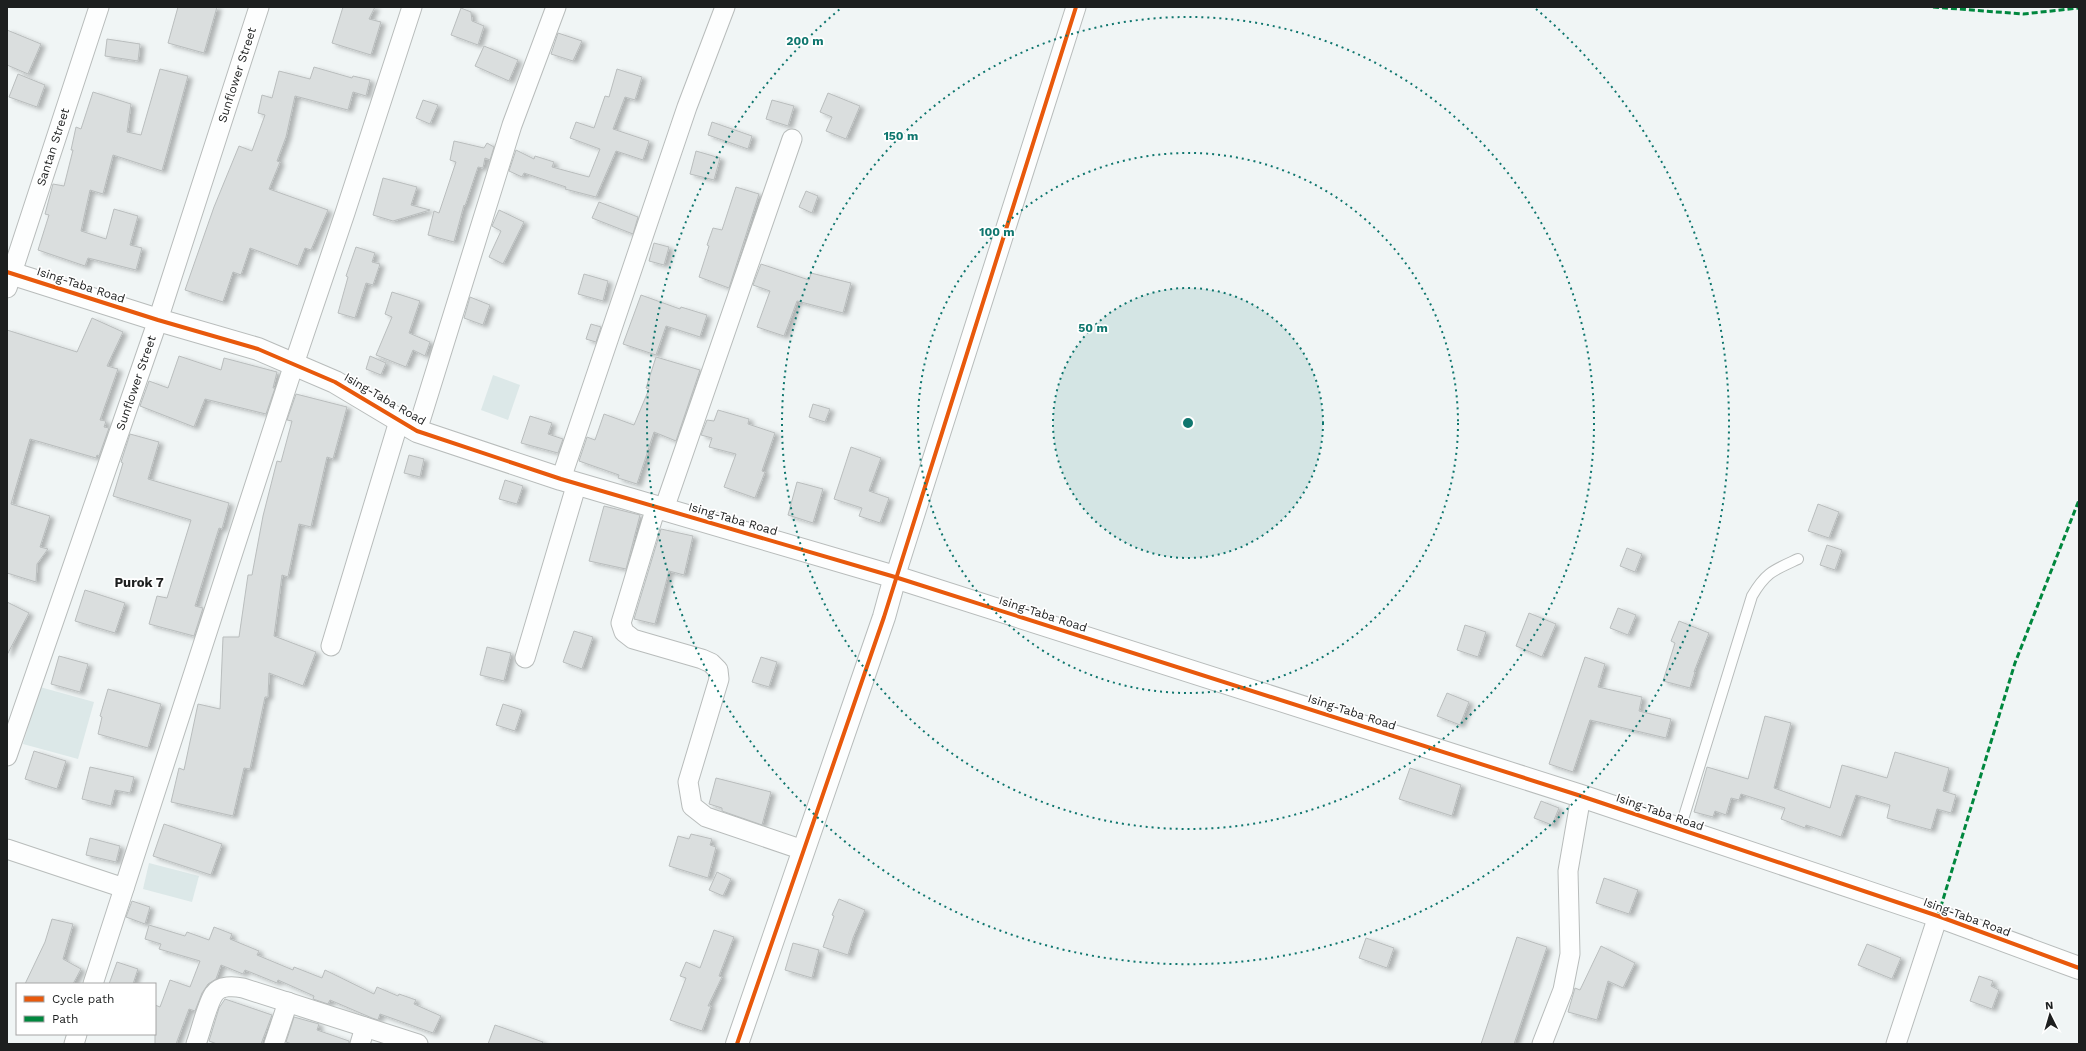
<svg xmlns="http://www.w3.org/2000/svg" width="2086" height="1051" viewBox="0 0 2086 1051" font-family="'Work Sans',sans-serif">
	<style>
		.built { fill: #dce8e8 }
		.building { fill: #dadede; stroke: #b9bdbd; filter: url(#shadow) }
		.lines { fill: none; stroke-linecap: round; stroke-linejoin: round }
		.service-casing { stroke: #b8bcbb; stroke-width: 12 }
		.minor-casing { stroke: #b8bcbb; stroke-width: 21 }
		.tertiary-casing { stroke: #b8bcbb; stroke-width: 24 }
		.service { stroke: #fdfefe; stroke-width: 10 }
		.minor { stroke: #fdfefe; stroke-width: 19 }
		.tertiary { stroke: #fdfefe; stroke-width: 22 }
		.quiet { stroke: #00873e; stroke-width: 3; stroke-dasharray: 6 3; stroke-linecap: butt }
		.cycleway-casing { stroke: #fff; stroke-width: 6 }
		.cycleway { stroke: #e8590c; stroke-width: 4 }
		.ring { fill: none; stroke: #0f766e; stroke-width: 2; stroke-dasharray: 2 4 }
		.labels { text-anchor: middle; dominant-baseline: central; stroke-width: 3.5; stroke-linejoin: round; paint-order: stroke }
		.street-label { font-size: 12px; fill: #1d1f1f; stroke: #fff }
		.neighbourhood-label { font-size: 13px; font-weight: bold; fill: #1d1f1f; stroke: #fff }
		.centre { fill: #0f766e; stroke: #fff; stroke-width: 2 }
		.ring-label { font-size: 12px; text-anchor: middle; font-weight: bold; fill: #0f766e; stroke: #fff; stroke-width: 3.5; stroke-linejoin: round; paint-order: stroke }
	</style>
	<defs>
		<filter id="shadow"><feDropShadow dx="4.5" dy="2.5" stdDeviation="2" flood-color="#0004"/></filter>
	</defs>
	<rect width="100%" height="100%" fill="#f0f5f5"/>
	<g class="built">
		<path d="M493 375 520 385 508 420 481 410Z"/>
		<path d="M40 687 94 702 78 759 23 744Z"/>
		<path d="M149 863 199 876 192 902 143 889Z"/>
	</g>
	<g class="building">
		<path d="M178 7H217L204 53 168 43Z"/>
		<path d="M343 7H375L369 19 381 22 371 55 332 43Z"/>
		<path d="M461 8 471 12 472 21 484 26 478 45 451 35Z"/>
		<path d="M7 30 41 44 28 74 7 65Z"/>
		<path d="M558 33 582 41 573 61 551 54Z"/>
		<path d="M107 39 140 44 138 61 105 56Z"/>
		<path d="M484 46 518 60 509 81 475 66Z"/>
		<path d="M314 67 352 78 353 76 370 80 366 96 353 92 348 110 295 96 286 137 277 161 280 162 269 189 328 210 311 250 305 248 298 266 250 248 241 275 233 272 223 302 185 290 214 207 239 146 252 151 265 115 258 113 262 95 272 98 279 71 310 79Z"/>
		<path d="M160 69 188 76 162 171 113 155 103 194 90 190 81 231 106 239 114 209 138 216 130 245 142 248 136 270 88 258 85 266 38 250 49 215 45 214 53 184 64 186 73 150H71L76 127 81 129 93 92 131 104 127 132 141 135Z"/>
		<path d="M617 69 642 77 635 100 625 97 613 129 649 141 643 160 616 151 596 197 565 189 566 187 524 173 522 177 509 171 516 150 534 159 535 156 554 162 552 167 589 177 600 149 570 138 576 122 594 128 605 96 609 97Z"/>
		<path d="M18 74 45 85 37 107 9 97Z"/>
		<path d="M828 93 860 106 846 139 826 131 832 117 820 112Z"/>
		<path d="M423 100 438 105 430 124 416 118Z"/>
		<path d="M772 100 794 106 788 126 766 119Z"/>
		<path d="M712 122 752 136 748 149 708 135Z"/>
		<path d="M454 141 484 148 487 143 494 147 490 160 485 158 483 168 478 167 465 206 464 205 454 242 428 235 434 211 439 213 456 162 450 160Z"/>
		<path d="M696 151 720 158 714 180 690 174Z"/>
		<path d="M383 178 417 187 411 205 430 210 393 221 373 215Z"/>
		<path d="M736 187 759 194 729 288 699 277 709 246 707 245 713 228 722 230Z"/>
		<path d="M806 191 818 196 812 213 799 207Z"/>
		<path d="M599 202 638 217 633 234 592 218Z"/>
		<path d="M499 210 524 222 503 264 489 257 501 231 492 226Z"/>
		<path d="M654 243 669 247 664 265 649 261Z"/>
		<path d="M356 247 375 253 372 262 380 264 373 285 366 283 355 318 338 313 348 277 346 276Z"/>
		<path d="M761 264 809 280 811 273 851 283 843 313 797 301 784 336 757 327 770 291 753 285Z"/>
		<path d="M584 274 608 281 603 301 578 294Z"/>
		<path d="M392 292 420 301 409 333 430 342 425 356 413 350 406 367 376 355 392 317 385 314Z"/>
		<path d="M641 295 680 309 681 307 707 315 700 337 666 326 656 355 623 344Z"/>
		<path d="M470 297 490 305 483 325 464 318Z"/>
		<path d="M92 318 123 332 107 366 118 369 100 420 106 421 104 427 109 428 99 456 97 455 96 458 30 439 11 504 50 516 40 547 48 549 37 564 36 582 7 573V330L77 352Z"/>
		<path d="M591 324 601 327 596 342 586 339Z"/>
		<path d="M179 356 221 370 224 358 277 372 273 388H275L266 414 205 399 194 427 140 406 149 381 168 388Z"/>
		<path d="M370 356 386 363 381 375 366 369Z"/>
		<path d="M656 357 700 370 676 441 654 432 637 484 618 478 619 475 579 461 587 437 595 440 604 414 634 425 649 389 646 388Z"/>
		<path d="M296 394 347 407 333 459 327 457 311 527 299 524 288 577 282 575 274 636 316 652 303 686 269 673 268 697H265L250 769 244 768 233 816 171 802 179 768 184 770 198 704 220 709 223 637H239L248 575H252L263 516 277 461 281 462 292 421 287 420Z"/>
		<path d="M813 404 830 409 825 422 809 417Z"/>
		<path d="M718 410 749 419 748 424 775 433 762 471 765 472 755 498 724 487 736 454 709 447 712 438 701 435 707 420 714 421Z"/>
		<path d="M530 416 552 423 548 434 563 439 558 453 521 443Z"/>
		<path d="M130 434 159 442 148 479 229 503 222 529 219 528 195 606 203 608 194 636 149 624 157 596 167 598 191 520 113 496 123 463 121 462Z"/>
		<path d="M851 447 881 458 869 491 889 498 880 523 859 516 862 508 834 499Z"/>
		<path d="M409 455 424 459 420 477 404 473Z"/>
		<path d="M505 480 523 486 517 504 499 499Z"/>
		<path d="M797 482 823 489 813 523 788 515Z"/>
		<path d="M1818 504 1839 512 1829 538 1808 531Z"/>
		<path d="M604 506 640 515 626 569 589 561Z"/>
		<path d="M661 529 693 536 684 575 669 571 655 624 634 619Z"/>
		<path d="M1827 545 1842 550 1835 570 1820 565Z"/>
		<path d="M1627 548 1642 554 1635 572 1620 566Z"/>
		<path d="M85 590 125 603 115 633 75 621Z"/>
		<path d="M7 602 29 613 7 655Z"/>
		<path d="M1618 608 1636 615 1628 635 1610 628Z"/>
		<path d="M1529 613 1556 624 1542 657 1516 646Z"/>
		<path d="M1679 621 1709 633 1694 672H1695L1690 688 1663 681 1675 643 1671 641Z"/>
		<path d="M1465 625 1486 632 1478 657 1457 650Z"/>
		<path d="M574 631 593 637 582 669 563 662Z"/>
		<path d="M487 647 511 653 504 681 480 675Z"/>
		<path d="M59 656 88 664 80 692 51 684Z"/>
		<path d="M761 657 777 662 769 687 752 682Z"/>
		<path d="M1585 657 1605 664 1598 687 1642 697 1639 711 1671 719 1666 738 1590 720 1573 772 1549 764Z"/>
		<path d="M108 689 161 704 148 748 98 734 102 717 100 716Z"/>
		<path d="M1447 693 1469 702 1460 725 1437 716Z"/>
		<path d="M503 704 522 710 515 731 496 725Z"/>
		<path d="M1765 716 1791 723 1774 788 1830 808 1842 765 1887 778 1895 752 1949 768 1943 791 1956 795 1951 813 1937 809 1931 830 1887 818 1890 805 1856 795 1841 837 1806 825 1805 828 1781 819 1785 808 1741 794 1739 800 1731 798 1726 815 1715 811 1713 817 1694 812 1707 767 1748 779Z"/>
		<path d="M34 751 66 761 57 789 25 779Z"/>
		<path d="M90 767 134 777 130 793 115 790 111 806 82 799Z"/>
		<path d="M1410 768 1461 785 1452 816 1399 799Z"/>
		<path d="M716 778 771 792 762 825 722 811V808L709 804Z"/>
		<path d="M1541 801 1559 808 1552 825 1534 818Z"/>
		<path d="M164 824 222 844 211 875 153 856Z"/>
		<path d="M691 834 712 839 710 845 716 847 708 878 669 866 678 836 689 839Z"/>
		<path d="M90 838 120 846 116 862 86 855Z"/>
		<path d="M717 872 731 879 723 896 709 890Z"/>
		<path d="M1604 878 1638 890 1629 914 1596 903Z"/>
		<path d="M839 899 865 910 853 938 848 955 823 947 834 916 832 915Z"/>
		<path d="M132 901 150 907 145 924 126 917Z"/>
		<path d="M52 919 73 924 63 959 81 969 73 984H25L45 942Z"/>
		<path d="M149 925 185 936 187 932 209 940 214 927 232 934 230 939 259 951 257 955 293 970 294 967 322 978 325 970 374 994 377 987 398 996 399 994 416 1000 414 1004 441 1016 433 1033 380 1014 378 1020 372 1018 330 1000 328 1004 313 999 314 996 278 980 277 983 245 970 243 974 221 965 216 979 208 984 202 993 195 1011 189 1009 176 1044H155V1005L160 1007 170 980 190 987 200 961 159 949 161 944 145 939Z"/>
		<path d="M714 930 734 937 719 976 722 977 708 1006H711L702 1031 670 1020 686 978 680 976 686 962 700 968Z"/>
		<path d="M1517 937 1547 947 1514 1044H1481Z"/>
		<path d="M1366 938 1394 948 1387 968 1359 958Z"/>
		<path d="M793 943 819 950 812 978 785 970Z"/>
		<path d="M1867 944 1901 958 1892 979 1858 965Z"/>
		<path d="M1601 946 1635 963 1623 988 1608 981 1597 1020 1568 1012 1575 988 1580 990Z"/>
		<path d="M117 962 138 969 133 984H109Z"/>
		<path d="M1979 976 1993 981 1991 986 1999 990 1992 1009 1970 1001Z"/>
		<path d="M225 999 272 1015 261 1044H217L209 1041 219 1008Z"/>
		<path d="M294 1017 319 1024 317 1030 349 1041V1044H292L286 1042Z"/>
		<path d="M495 1025 543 1042 542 1044H488Z"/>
	</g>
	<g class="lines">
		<g class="service-casing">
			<path id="service" d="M1680 829 1752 596C1766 572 1774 570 1798 559"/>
		</g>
		<g class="minor-casing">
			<g id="minor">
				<path d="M7 288 99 7"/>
				<path d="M417 431 512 125 556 7"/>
				<path d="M561 479 687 107 725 7"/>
				<path d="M656 507 621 623 624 632 633 639 702 659 711 663 718 670 719 679 688 782 692 806 706 817 803 850"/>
				<path d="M664 509 792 139"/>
				<path d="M895 577 1076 7"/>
				<path d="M331 646 399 421"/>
				<path d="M525 658 577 483"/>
				<path d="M7 756 158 320 259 7"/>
				<path d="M7 849 124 888"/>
				<path d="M93 984 294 364 345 213 412 7"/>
				<path d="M74 1044 77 1034"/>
				<path d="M196 1044C201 1031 207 1004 214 994 220 985 234 986 243 988L418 1044"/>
				<path d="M274 1044 288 1002"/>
				<path d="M360 1044 365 1027"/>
				<path d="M1542 1044 1563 990 1570 954 1568 871 1581 796"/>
				<path d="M1896 1044 1938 916"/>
			</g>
		</g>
		<g class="tertiary-casing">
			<g id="tertiary">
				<path d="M7 272 158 320 258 349 335 382 417 431 561 479 895 577 1581 796 1938 916 2079 968"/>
				<path d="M737 1044 884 617 895 577"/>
			</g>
		</g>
		<use href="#service" class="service"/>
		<use href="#minor" class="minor"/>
		<use href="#tertiary" class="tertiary"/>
		<g class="quiet">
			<path d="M1933 7 2023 14 2079 8"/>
			<path d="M1938 916 2015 663 2079 500"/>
		</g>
		<g class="cycleway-casing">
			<g id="cycleway">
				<path d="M7 272 158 320 258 349 335 382 417 431 561 479 895 577 1581 796 1938 916 2079 968"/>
				<path d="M737 1044 884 617 1076 7"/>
			</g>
		</g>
		<use href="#cycleway" class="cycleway"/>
	</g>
	<circle cx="1188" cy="423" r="135" fill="#0f766e" fill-opacity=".12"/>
	<g class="ring">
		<circle cx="1188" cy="423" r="135"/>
		<circle cx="1188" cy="423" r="270"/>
		<circle cx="1188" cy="423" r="406"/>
		<path d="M1536 9A541 541 0 1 1 840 9"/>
	</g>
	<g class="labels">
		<g class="street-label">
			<text transform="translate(237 75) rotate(-72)">Sunflower Street</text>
			<text transform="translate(53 147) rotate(-72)">Santan Street</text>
			<text transform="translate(81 285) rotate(18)">Ising-Taba Road</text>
			<text transform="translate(136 383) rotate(-71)">Sunflower Street</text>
			<text transform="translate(385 399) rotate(30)">Ising-Taba Road</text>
			<text transform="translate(733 519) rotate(16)">Ising-Taba Road</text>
			<text transform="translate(1043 614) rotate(18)">Ising-Taba Road</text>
			<text transform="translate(1352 712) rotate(18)">Ising-Taba Road</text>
			<text transform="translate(1660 812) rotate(19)">Ising-Taba Road</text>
			<text transform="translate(1967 917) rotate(20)">Ising-Taba Road</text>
		</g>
		<g class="neighbourhood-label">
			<text x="139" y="582">Purok 7</text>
		</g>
	</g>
	<circle cx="1188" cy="423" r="6" class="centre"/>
	<g class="ring-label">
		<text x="805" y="45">200 m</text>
		<text x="901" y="140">150 m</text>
		<text x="997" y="236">100 m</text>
		<text x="1093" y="332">50 m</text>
	</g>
	<rect width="2086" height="1051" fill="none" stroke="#1d1f1f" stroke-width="16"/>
	<rect x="16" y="983" width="140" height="52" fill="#ffffff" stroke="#a5a5a5"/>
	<rect x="24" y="996" width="20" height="6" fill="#e8590c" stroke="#a5a5a5"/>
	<text x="52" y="1003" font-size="12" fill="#1d1f1f">Cycle path</text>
	<rect x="24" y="1016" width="20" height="6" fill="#00873e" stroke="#a5a5a5"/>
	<text x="52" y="1023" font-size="12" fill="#1d1f1f">Path</text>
	<g transform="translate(2050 1015) rotate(355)" stroke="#ffffff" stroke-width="3" paint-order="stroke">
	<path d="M0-3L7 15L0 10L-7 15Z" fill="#1d1f1f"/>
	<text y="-6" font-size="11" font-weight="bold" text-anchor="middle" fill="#1d1f1f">N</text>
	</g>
</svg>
